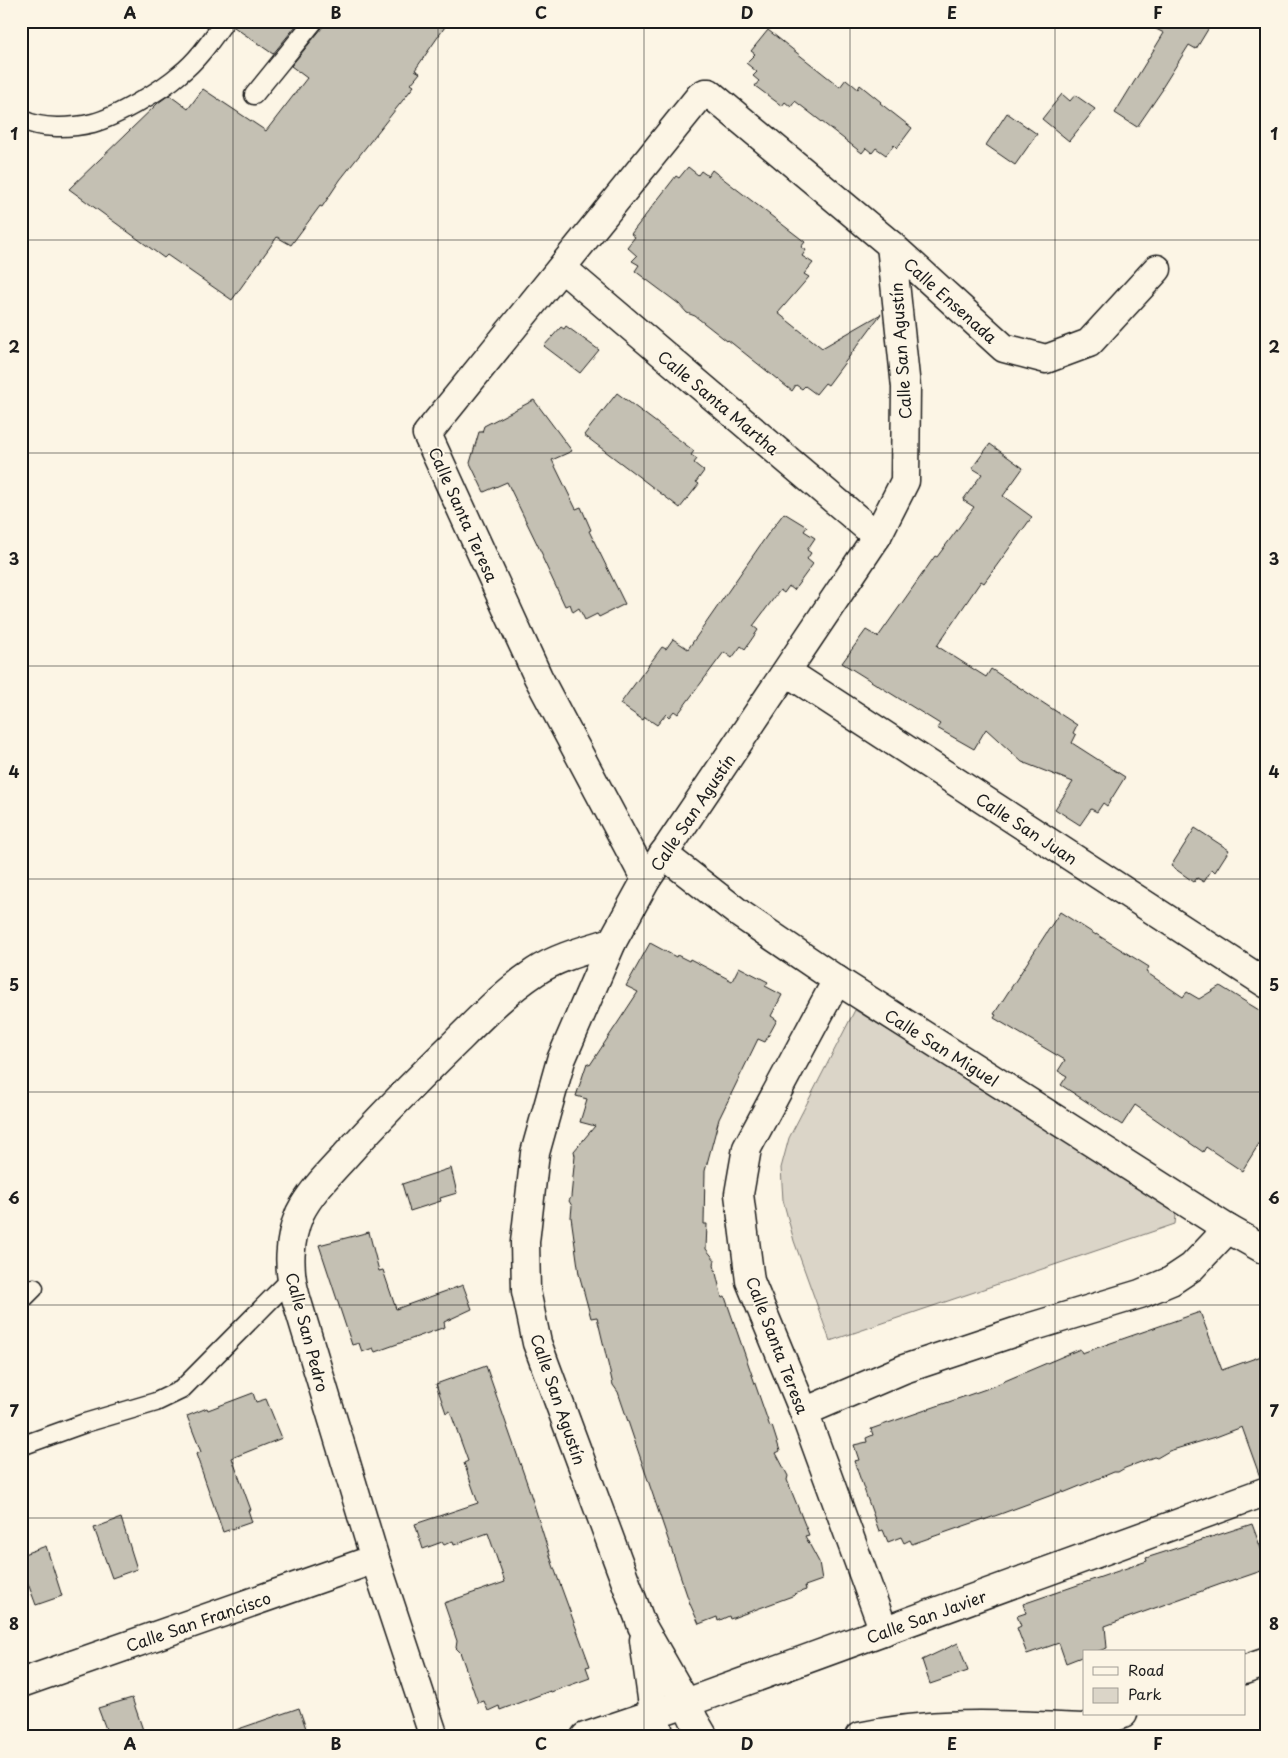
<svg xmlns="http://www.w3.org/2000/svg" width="1288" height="1758" viewBox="0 0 1288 1758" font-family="'Playpen Sans',sans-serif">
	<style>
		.green { fill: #dbd5c8; stroke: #7c7872 }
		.building { fill: #c4c0b3; stroke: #1c1c1c }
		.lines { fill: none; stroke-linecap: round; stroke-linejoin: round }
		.lane-casing { stroke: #1c1c1c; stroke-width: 21 }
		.street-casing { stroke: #1c1c1c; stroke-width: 31 }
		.secondary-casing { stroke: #1c1c1c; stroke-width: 31 }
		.highway-casing { stroke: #1c1c1c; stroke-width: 31 }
		.lane { stroke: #fcf5e5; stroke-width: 18 }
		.street { stroke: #fcf5e5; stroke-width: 28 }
		.secondary { stroke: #fcf5e5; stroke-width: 28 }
		.highway { stroke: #fcf5e5; stroke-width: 28 }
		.grid { fill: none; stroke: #1c1c1c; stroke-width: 1; stroke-opacity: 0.55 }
		.labels { text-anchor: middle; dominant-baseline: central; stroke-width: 4; stroke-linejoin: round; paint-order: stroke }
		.street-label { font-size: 16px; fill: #1c1c1c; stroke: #fcf5e5 }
		.neatline { fill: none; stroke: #1c1c1c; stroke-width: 2 }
		.grid-label { font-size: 16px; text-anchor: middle; font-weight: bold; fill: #1c1c1c }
	</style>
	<rect width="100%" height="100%" fill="#fcf5e5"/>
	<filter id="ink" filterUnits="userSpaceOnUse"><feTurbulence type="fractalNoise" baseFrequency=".02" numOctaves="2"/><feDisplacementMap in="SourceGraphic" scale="10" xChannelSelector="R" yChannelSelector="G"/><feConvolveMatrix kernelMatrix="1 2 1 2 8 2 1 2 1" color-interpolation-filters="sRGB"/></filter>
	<g filter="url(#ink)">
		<path class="green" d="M855 1010 1177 1206 1175 1224 830 1341 794 1241 783 1200 781 1168 789 1138Z"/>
		<g class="building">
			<path d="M236 21H300L273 54 234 27Z"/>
			<path d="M324 21H449L415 70 420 73 411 84 414 86 340 180 322 207 320 206 291 245 277 237 232 300 167 255 164 258 69 189 158 103 169 95 188 109 203 89 266 131 307 78 291 66 322 28Z"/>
			<path d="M1140 21H1213L1196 49 1189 45 1162 88 1163 89 1137 127 1115 113 1164 33Z"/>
			<path d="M768 30 840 87 846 79 858 89 860 85 881 102 880 103 912 128 897 148 894 145 886 155 876 148 872 153 866 148 862 153 795 101 791 107 785 102 782 106 755 86 759 81 753 76 757 72 746 63 755 54 751 51Z"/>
			<path d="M1062 94 1070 101 1075 95 1095 109 1069 141 1042 119Z"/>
			<path d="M1007 113 1037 134 1015 165 986 145Z"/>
			<path d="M688 167 698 175 701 171 708 176 712 170 805 242 801 247 806 250 802 256 813 263 804 274 809 277 778 313 822 348 881 314 828 385 825 383 816 394 805 386 802 389 796 385 792 391 728 340 727 341 695 316 687 313 679 304 635 271 639 265 632 261 637 256 627 247 635 237 631 234 676 176 679 178Z"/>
			<path d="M566 326 599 350 580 373 544 346 561 327 564 329Z"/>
			<path d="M617 393 694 451 691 455 697 459 694 463 704 471 696 482 699 484 680 508 584 435Z"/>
			<path d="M534 400 572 451 552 460 576 509 581 507 591 530 589 531 625 604 599 617 597 614 585 620 579 608 573 612 570 604 565 606 542 557 543 556 507 482 484 492 470 463 479 432H482L484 426Z"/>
			<path d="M990 444 1023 468 1003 496 1032 517 984 583 981 581 937 646 986 677 991 669 1077 725 1073 733 1076 735 1072 743 1125 777 1107 806 1103 803 1097 812 1091 809 1080 825 1055 809 1073 782 1022 762 986 729 974 749 937 728 940 724 842 663 866 630 878 637 935 556 937 557 974 507 963 500 982 474 972 468Z"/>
			<path d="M784 513 807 527 804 531 815 538 807 550 811 553 807 559 813 564 794 590 789 586 784 593 780 590 753 626 758 630 745 649 741 646 732 658 724 652 678 714 674 711 669 717 666 714 657 725 645 717 643 720 620 704 662 647 666 649 673 639 688 649 768 534Z"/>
			<path d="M1195 828 1229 850 1215 872 1212 869 1204 882 1197 878 1194 882 1171 866Z"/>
			<path d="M1060 912 1096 935V934L1149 967 1146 972 1183 997 1187 992 1199 999 1220 986 1267 1015V1131L1242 1171 1206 1147 1203 1152 1135 1105 1122 1125 1061 1085 1067 1076 1058 1071 1065 1060 994 1018 996 1015 994 1014Z"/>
			<path d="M650 943 676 957 677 955 689 961 690 959 732 981 739 967 768 982 765 986 782 995 771 1016 777 1020 765 1042 758 1039 719 1119 705 1171 704 1224H707L706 1249 715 1260 714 1265 722 1298 725 1297 770 1427 772 1426 780 1451 776 1453 788 1476 787 1480 809 1535 805 1536 819 1562 822 1580 805 1586 806 1590 794 1594 795 1595 730 1619 729 1616 718 1621 717 1617 699 1624 690 1604 618 1392 613 1385 597 1317 591 1318 579 1274 571 1217 572 1206 569 1201 571 1197 575 1156 574 1151 595 1126 580 1122 587 1099 576 1096 587 1063 590 1065 638 992 626 986Z"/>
			<path d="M451 1168 457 1193 440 1198 441 1201 410 1211 402 1184Z"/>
			<path d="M369 1232 379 1271 383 1270 396 1309 463 1285 472 1309 444 1322 445 1327 375 1352 373 1348 362 1352 359 1343 352 1345 319 1245Z"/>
			<path d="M1200 1312 1222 1370 1267 1354V1476L1260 1477 1242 1427 1216 1437 1169 1451 1157 1458 1154 1457 1125 1468 1118 1472H1114L1063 1493V1491L984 1520V1519L912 1544 910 1540 904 1543 901 1537 888 1542 883 1530 879 1531 854 1461 859 1460 854 1445 867 1442 866 1438 873 1435 871 1429 986 1389 1080 1349 1082 1353Z"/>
			<path d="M486 1366 528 1486 553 1565 590 1666 586 1667 590 1678 551 1692 550 1691 500 1710 499 1706 488 1711 484 1701 478 1703 460 1652 456 1648 457 1641 444 1603 505 1582 488 1533 454 1545 453 1541 444 1545 442 1542 423 1549 415 1524 478 1503 464 1463 468 1461 450 1411 446 1413 436 1384Z"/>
			<path d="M253 1393 256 1402 266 1399 282 1438 232 1458 251 1510H248L252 1522 223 1532 196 1454 201 1452 187 1416 207 1408 208 1410Z"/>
			<path d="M121 1518 137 1569 112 1578 94 1528Z"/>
			<path d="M1252 1524 1267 1565V1569L1235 1580V1579L1105 1626 1107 1648 1096 1652H1084V1656L1066 1663 1059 1643 1027 1654 1017 1628 1021 1626 1017 1616 1026 1613 1023 1604 1147 1561 1146 1558Z"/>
			<path d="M46 1546 62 1596 36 1605 21 1565V1555Z"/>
			<path d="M958 1643 968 1671 930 1684 922 1660Z"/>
			<path d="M132 1698 143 1730 124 1737H109L98 1708Z"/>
			<path d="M299 1708 309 1737H228L227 1733Z"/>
		</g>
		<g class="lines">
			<g class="lane-casing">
				<g id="lane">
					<path d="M254 95 314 21"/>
					<path d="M21 119C41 130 72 128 93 123 116 117 162 90 180 74 198 60 212 39 225 21"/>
					<path d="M21 1301 34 1288"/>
					<path d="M21 1446 85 1423 156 1402 181 1390 291 1279"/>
				</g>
			</g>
			<g class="street-casing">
				<g id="street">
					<path d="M562 268 877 536"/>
					<path d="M787 672 1267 984"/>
					<path d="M663 854 740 914 837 980 1228 1229 1267 1251"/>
					<path d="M646 880 538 677 427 434 700 96 705 93H709L891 245 1004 348 1046 359 1089 343 1157 269"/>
					<path d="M837 980 747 1148 739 1194 750 1281 804 1412 884 1631"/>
					<path d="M804 1412 904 1369 1018 1331 1140 1294 1171 1281 1192 1267 1228 1229"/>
					<path d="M21 1683 375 1559"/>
					<path d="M434 1737 375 1559 296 1298C288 1271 288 1240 300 1213 311 1191 331 1172 347 1154 382 1115 418 1079 456 1042 481 1017 505 992 535 972 557 957 586 950 612 942"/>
					<path d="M585 1737 686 1703 1267 1491"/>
				</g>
			</g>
			<g class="secondary-casing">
				<g id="secondary">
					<path d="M644 1640 654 1713"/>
					<path d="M686 1703 642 1626 537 1343 526 1291 525 1242 535 1153 561 1060 612 942 646 880 877 536 905 481 906 387 891 245"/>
				</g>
			</g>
			<g class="highway-casing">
				<g id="highway">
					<path d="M1244 1670 1267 1662"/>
					<path d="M686 1703 694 1720 704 1737"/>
					<path d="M654 1713 660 1737"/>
					<path d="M1070 1733 1123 1714"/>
					<path d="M859 1737C936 1720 1008 1725 1086 1728"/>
				</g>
			</g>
			<use href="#lane" class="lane"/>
			<use href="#street" class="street"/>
			<use href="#secondary" class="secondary"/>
			<use href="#highway" class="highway"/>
		</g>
	</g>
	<path class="grid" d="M233 21V1737M438 21V1737M644 21V1737M850 21V1737M1055 21V1737M21 240H1267M21 453H1267M21 666H1267M21 879H1267M21 1092H1267M21 1305H1267M21 1518H1267"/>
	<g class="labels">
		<g class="street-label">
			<text transform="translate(951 300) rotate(42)">Calle Ensenada</text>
			<text transform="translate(900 351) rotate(-94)">Calle San Agustín</text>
			<text transform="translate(719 402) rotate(40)">Calle Santa Martha</text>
			<text transform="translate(464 514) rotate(66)">Calle Santa Teresa</text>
			<text transform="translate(692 812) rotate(-56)">Calle San Agustín</text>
			<text transform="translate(1027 828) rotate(33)">Calle San Juan</text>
			<text transform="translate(942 1047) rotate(32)">Calle San Miguel</text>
			<text transform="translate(308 1332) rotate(75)">Calle San Pedro</text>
			<text transform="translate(778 1345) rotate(69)">Calle Santa Teresa</text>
			<text transform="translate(559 1399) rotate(71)">Calle San Agustín</text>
			<text transform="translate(926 1616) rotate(-20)">Calle San Javier</text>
			<text transform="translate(198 1621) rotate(-19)">Calle San Francisco</text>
		</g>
	</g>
	<rect width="1288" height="1758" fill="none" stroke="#fcf5e5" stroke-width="55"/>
	<rect x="1083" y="1650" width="162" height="65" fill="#fcf5e5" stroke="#a29e95"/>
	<rect x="1093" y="1667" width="25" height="8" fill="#fcf5e5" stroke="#a29e95"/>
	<text x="1128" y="1676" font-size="15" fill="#1c1c1c">Road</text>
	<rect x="1093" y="1688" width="25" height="15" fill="#dbd5c8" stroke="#a29e95"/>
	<text x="1128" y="1700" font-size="15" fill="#1c1c1c">Park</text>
	<rect x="28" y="28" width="1232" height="1702" class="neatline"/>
	<g class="grid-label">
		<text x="130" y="19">A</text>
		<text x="336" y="19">B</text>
		<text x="541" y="19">C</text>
		<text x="747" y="19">D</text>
		<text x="952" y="19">E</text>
		<text x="1158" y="19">F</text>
		<text x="14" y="140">1</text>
		<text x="1274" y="140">1</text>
		<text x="14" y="353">2</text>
		<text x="1274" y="353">2</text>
		<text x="14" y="565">3</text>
		<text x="1274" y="565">3</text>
		<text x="14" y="778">4</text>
		<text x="1274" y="778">4</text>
		<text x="14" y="991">5</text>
		<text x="1274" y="991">5</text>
		<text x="14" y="1204">6</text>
		<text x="1274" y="1204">6</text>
		<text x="14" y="1417">7</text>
		<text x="1274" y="1417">7</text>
		<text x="14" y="1630">8</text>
		<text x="1274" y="1630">8</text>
		<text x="130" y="1750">A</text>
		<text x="336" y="1750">B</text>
		<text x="541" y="1750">C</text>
		<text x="747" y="1750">D</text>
		<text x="952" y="1750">E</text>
		<text x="1158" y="1750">F</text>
	</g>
</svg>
